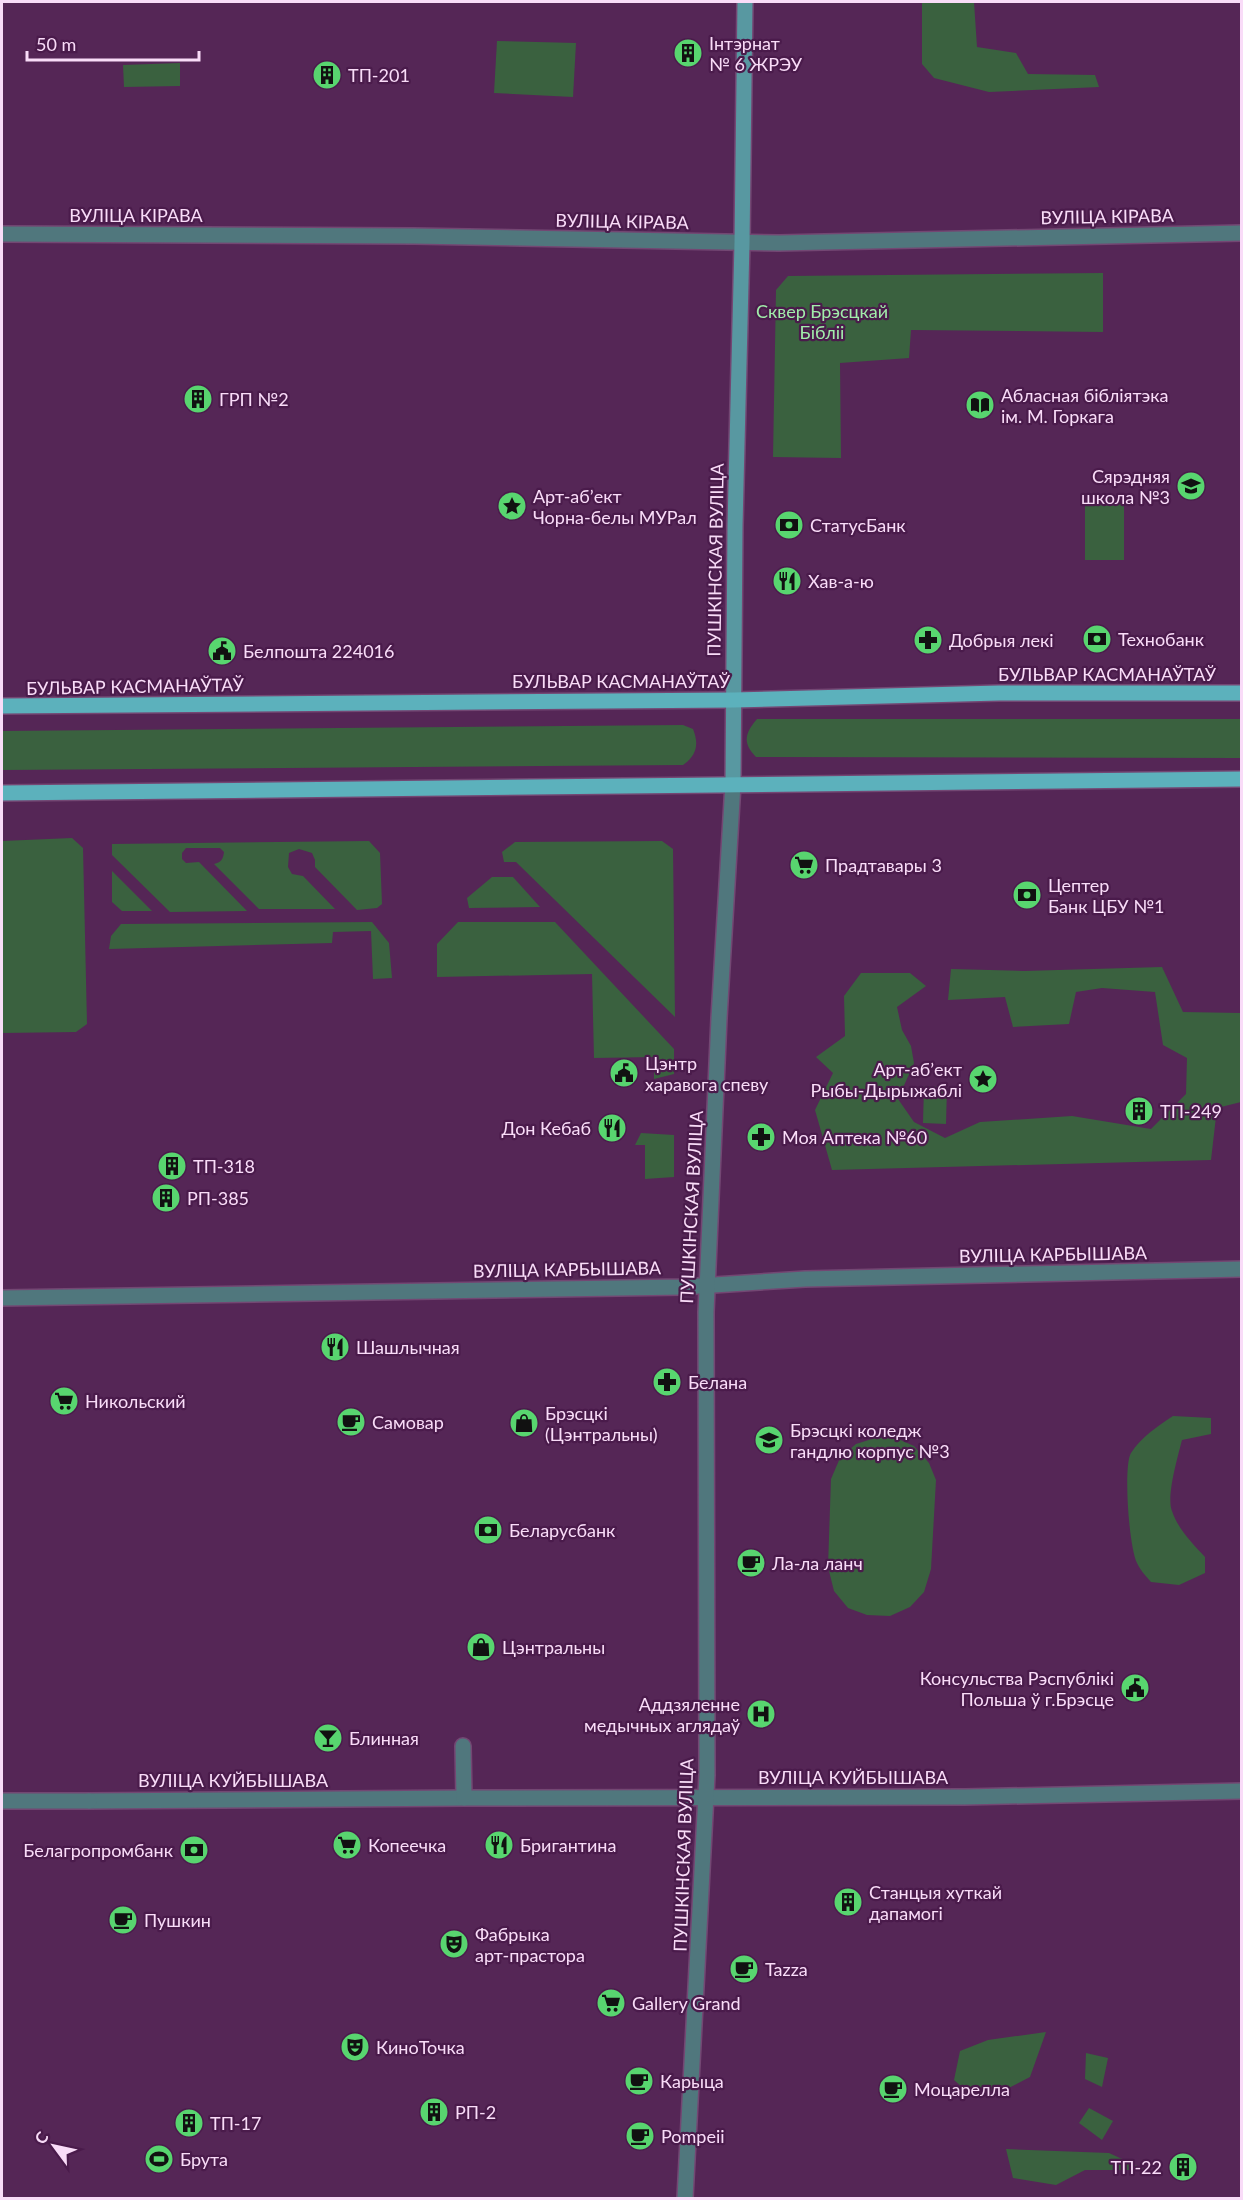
<svg xmlns="http://www.w3.org/2000/svg" width="1243" height="2200" viewBox="0 0 1243 2200" font-family="Lato,sans-serif">
	<style>
		.green { fill: #3a613f }
		.lines { fill: none; stroke-linecap: round; stroke-linejoin: round }
		.pedestrian-casing { stroke: #734773; stroke-width: 18 }
		.minor-casing { stroke: #734773; stroke-width: 18 }
		.secondary-casing { stroke: #734773; stroke-width: 18 }
		.primary-casing { stroke: #734773; stroke-width: 18 }
		.pedestrian { stroke: #50777d; stroke-width: 15 }
		.minor { stroke: #50777d; stroke-width: 15 }
		.secondary { stroke: #5898a1; stroke-width: 15 }
		.primary { stroke: #5cb1bc; stroke-width: 15 }
		.labels { text-anchor: middle; dominant-baseline: central; stroke-width: 4.5; stroke-linejoin: round; paint-order: stroke }
		.poi-label { font-size: 18px; fill: #f9dcf8; stroke: #4a1b4b; text-anchor: start }
		.street-label { font-size: 18px; fill: #f9dcf8; stroke: #4a1b4b }
		.park-label { font-size: 18px; fill: #a1edaa; stroke: #4a1b4b }
	</style>
	<rect width="100%" height="100%" fill="#552656"/>
	<g class="green">
		<path d="M922 2H974L977 47 1016 53 1028 74 1095 75 1099 87 989 92 934 78 922 64Z"/>
		<path d="M497 41 576 43 573 97 494 93Z"/>
		<path d="M180 63V86L124 87 123 65Z"/>
		<path d="M1103 273V332L911 330 909 358 840 363 841 458 773 457 776 290 788 276Z"/>
		<rect x="1085" y="497" width="39" height="63"/>
		<path d="M757 719H1241V758L756 757C742 743 745 733 757 719Z"/>
		<path d="M683 725 693 729C699 744 697 755 683 765L2 770V731Z"/>
		<path d="M72 838 83 848 87 1024 76 1032 2 1033V841Z"/>
		<path d="M369 841 380 853 382 904 377 908 357 910 315 867V860L312 853 299 849 289 853 288 867 292 874 303 876 335 909H259L214 864C221 862 223 860 224 852L220 848H186L182 853V859L186 863 199 862 247 911 170 912 112 855V844Z"/>
		<path d="M662 841 673 849 675 1017 516 862H504L502 852 515 842Z"/>
		<path d="M112 871 152 911H122L112 902Z"/>
		<path d="M492 877H513L540 907 469 908 467 898Z"/>
		<path d="M372 922 389 943 392 978 373 979 371 931 333 932 332 943 109 949 111 936 121 924Z"/>
		<path d="M458 922H555L674 1049V1074L654 1079V1057L594 1058 592 974 437 977V944Z"/>
		<path d="M1162 967 1183 1012 1241 1013V1102L1217 1108 1211 1160 832 1170 815 1110 833 1073 816 1057 845 1036 844 996 861 973H910L926 986 897 1007 902 1030 911 1046 914 1063 898 1099 914 1122 945 1138 980 1122 1072 1116 1151 1129 1186 1094 1187 1058 1163 1045 1155 992 1102 988 1076 992 1069 1024 1013 1027 1005 997 948 1000 951 969 1024 971Z"/>
		<path d="M924 1086 947 1087 946 1124 923 1123Z"/>
		<path d="M641 1133 674 1135V1177L645 1179V1145H635Z"/>
		<path d="M1173 1416 1211 1418V1434L1182 1440C1178 1456 1166 1497 1172 1511 1178 1529 1192 1543 1205 1557V1573L1179 1585 1151 1582C1146 1576 1140 1570 1137 1563 1129 1548 1123 1466 1131 1453 1141 1437 1158 1426 1173 1416Z"/>
		<path d="M875 1438H896L914 1446 929 1463 936 1480 931 1569 924 1592 910 1607 890 1616 867 1615 848 1608 834 1591 828 1567 831 1479 840 1458 856 1444Z"/>
		<path d="M1046 2032 1030 2077 999 2093 971 2095 954 2080 960 2051 988 2040Z"/>
		<path d="M1086 2053 1108 2058 1102 2087 1085 2079Z"/>
		<path d="M1089 2108 1113 2121 1102 2140 1079 2123Z"/>
		<path d="M1006 2149 1109 2153 1146 2170H1085L1056 2185 1013 2178Z"/>
	</g>
	<g class="lines">
		<g class="pedestrian-casing">
			<path id="pedestrian" d="M89 1801 464 1798"/>
		</g>
		<g class="minor-casing">
			<g id="minor">
				<path d="M2 234 414 236 779 243 1242 233"/>
				<path d="M2 1298 683 1287 805 1279 1242 1269"/>
				<path d="M463 1746 464 1798 965 1797 1242 1791"/>
				<path d="M2 1801H89"/>
				<path d="M685 2198 707 1775 706 1312 719 1018 733 784"/>
			</g>
		</g>
		<g class="secondary-casing">
			<path id="secondary" d="M733 784 735 526 742 243 745 2"/>
		</g>
		<g class="primary-casing">
			<g id="primary">
				<path d="M2 706 734 700 999 693H1242"/>
				<path d="M2 793 1242 779"/>
			</g>
		</g>
		<use href="#pedestrian" class="pedestrian"/>
		<use href="#minor" class="minor"/>
		<use href="#secondary" class="secondary"/>
		<use href="#primary" class="primary"/>
	</g>
	<defs>
		<g id="building-disc" transform="scale(1.5)"><circle r="9.5" fill="#58d56f" stroke="#4a1b4b"/><path d="M-4-6H4V6H1V3H-1V6H-4ZM-2.5-4.3h1.7v1.8h-1.7ZM.8-4.3h1.7v1.8H.8ZM-2.5-1h1.7V.8h-1.7ZM.8-1h1.7V.8H.8Z" fill="#111"/></g>
		<g id="library-disc" transform="scale(1.5)"><circle r="9.5" fill="#58d56f" stroke="#4a1b4b"/><path d="M-6-4Q-3-5.5-.7-3.5V5Q-3 3-6 4ZM6-4Q3-5.5 .7-3.5V5Q3 3 6 4Z" fill="#111"/></g>
		<g id="school-disc" transform="scale(1.5)"><circle r="9.5" fill="#58d56f" stroke="#4a1b4b"/><path d="M0-5L7-2L0 1L-7-2ZM-4 1L0 2.5L4 1V4Q0 6-4 4Z" fill="#111"/></g>
		<g id="sight-disc" transform="scale(1.5)"><circle r="9.5" fill="#58d56f" stroke="#4a1b4b"/><path d="M0-6L1.8-2.2L6-1.7L2.9 1.2L3.7 5.4L0 3.3L-3.7 5.4L-2.9 1.2L-6-1.7L-1.8-2.2Z" fill="#111"/></g>
		<g id="bank-disc" transform="scale(1.5)"><circle r="9.5" fill="#58d56f" stroke="#4a1b4b"/><path d="M-6-4H6V4H-6ZM0-2.3a2.3 2.3 0 1 0 0 4.6a2.3 2.3 0 1 0 0-4.6Z" fill="#111"/></g>
		<g id="restaurant-disc" transform="scale(1.5)"><circle r="9.5" fill="#58d56f" stroke="#4a1b4b"/><path d="M-5-6h1v4h1v-4h1v4h1v-4h1v5L-1.5 .5V6h-2V.5L-5-1ZM5-6V6H3V1.5H1.5Q1.5-4 5-6Z" fill="#111"/></g>
		<g id="pharmacy-disc" transform="scale(1.5)"><circle r="9.5" fill="#58d56f" stroke="#4a1b4b"/><path d="M-2-6h4v4h4v4h-4v4h-4v-4h-4v-4h4Z" fill="#111"/></g>
		<g id="civic-disc" transform="scale(1.5)"><circle r="9.5" fill="#58d56f" stroke="#4a1b4b"/><path d="M-.6-6.5H3V-4.5H.6V-3L4-1V1h2V6H-6V1h2V-1L-.6-3ZM-1.2 2.5V6h2.4V2.5Z" fill="#111"/></g>
		<g id="supermarket-disc" transform="scale(1.5)"><circle r="9.5" fill="#58d56f" stroke="#4a1b4b"/><path d="M-6-5.5h2.5l.6 2H6L4.5 2H-2.5L-4.4-4H-6ZM-1.5 3.2a1.3 1.3 0 1 0 .1 0ZM3 3.2a1.3 1.3 0 1 0 .1 0Z" fill="#111"/></g>
		<g id="cafe-disc" transform="scale(1.5)"><circle r="9.5" fill="#58d56f" stroke="#4a1b4b"/><path d="M-5.5-4.5H6V0H3Q3 3.5 0 3.5H-2.5Q-5.5 3.5-5.5 0ZM3-3.2v2h1.7v-2ZM-6 4.5H4V6H-6Z" fill="#111"/></g>
		<g id="shop-disc" transform="scale(1.5)"><circle r="9.5" fill="#58d56f" stroke="#4a1b4b"/><path d="M-5-2.5h2.3a2.7 3.5 0 0 1 5.4 0H5L5.5 6h-11ZM-1.5-2.5h3a1.5 2.3 0 0 0-3 0Z" fill="#111"/></g>
		<g id="university-disc" transform="scale(1.5)"><circle r="9.5" fill="#58d56f" stroke="#4a1b4b"/><path d="M0-5L7-2L0 1L-7-2ZM-4 1L0 2.5L4 1V4Q0 6-4 4Z" fill="#111"/></g>
		<g id="hospital-disc" transform="scale(1.5)"><circle r="9.5" fill="#58d56f" stroke="#4a1b4b"/><path d="M-5-5h3v3.5h4V-5h3V5h-3V1.5h-4V5h-3Z" fill="#111"/></g>
		<g id="bar-disc" transform="scale(1.5)"><circle r="9.5" fill="#58d56f" stroke="#4a1b4b"/><path d="M-6-5H6L.8 .8V4.5H3.5V6h-7V4.5H-.8V.8Z" fill="#111"/></g>
		<g id="theatre-disc" transform="scale(1.5)"><circle r="9.5" fill="#58d56f" stroke="#4a1b4b"/><path d="M-5-5.5Q0-4 5-5.5V0Q5 5 0 6Q-5 5-5 0ZM-3.3-2.5H-1v1.5H-3.3ZM1-2.5H3.3v1.5H1ZM-2.8 1Q0 5.5 2.8 1Z" fill="#111"/></g>
		<g id="stadium-disc" transform="scale(1.5)"><circle r="9.5" fill="#58d56f" stroke="#4a1b4b"/><path d="M0-5a6.5 5 0 1 0 0 10a6.5 5 0 1 0 0-10ZM-3.5-1.8h7v3.6h-7Z" fill="#111"/></g>
	</defs>
	<g fill-rule="evenodd">
		<use href="#building-disc" x="688" y="53"/>
		<use href="#building-disc" x="327" y="75"/>
		<use href="#building-disc" x="198" y="399"/>
		<use href="#library-disc" x="980" y="405"/>
		<use href="#school-disc" x="1191" y="486"/>
		<use href="#sight-disc" x="512" y="506"/>
		<use href="#bank-disc" x="789" y="525"/>
		<use href="#restaurant-disc" x="787" y="581"/>
		<use href="#bank-disc" x="1097" y="639"/>
		<use href="#pharmacy-disc" x="928" y="640"/>
		<use href="#civic-disc" x="222" y="651"/>
		<use href="#supermarket-disc" x="804" y="865"/>
		<use href="#bank-disc" x="1027" y="895"/>
		<use href="#civic-disc" x="624" y="1073"/>
		<use href="#sight-disc" x="983" y="1079"/>
		<use href="#building-disc" x="1139" y="1111"/>
		<use href="#restaurant-disc" x="612" y="1128"/>
		<use href="#pharmacy-disc" x="761" y="1137"/>
		<use href="#building-disc" x="172" y="1166"/>
		<use href="#building-disc" x="166" y="1198"/>
		<use href="#restaurant-disc" x="335" y="1347"/>
		<use href="#pharmacy-disc" x="667" y="1382"/>
		<use href="#supermarket-disc" x="64" y="1401"/>
		<use href="#cafe-disc" x="351" y="1422"/>
		<use href="#shop-disc" x="524" y="1423"/>
		<use href="#university-disc" x="769" y="1440"/>
		<use href="#bank-disc" x="488" y="1530"/>
		<use href="#cafe-disc" x="751" y="1563"/>
		<use href="#shop-disc" x="481" y="1647"/>
		<use href="#civic-disc" x="1135" y="1688"/>
		<use href="#hospital-disc" x="761" y="1714"/>
		<use href="#bar-disc" x="328" y="1738"/>
		<use href="#supermarket-disc" x="347" y="1845"/>
		<use href="#restaurant-disc" x="499" y="1845"/>
		<use href="#bank-disc" x="194" y="1850"/>
		<use href="#building-disc" x="848" y="1902"/>
		<use href="#cafe-disc" x="123" y="1920"/>
		<use href="#theatre-disc" x="454" y="1944"/>
		<use href="#cafe-disc" x="744" y="1969"/>
		<use href="#supermarket-disc" x="611" y="2003"/>
		<use href="#theatre-disc" x="355" y="2047"/>
		<use href="#cafe-disc" x="639" y="2081"/>
		<use href="#cafe-disc" x="893" y="2089"/>
		<use href="#building-disc" x="434" y="2112"/>
		<use href="#building-disc" x="189" y="2123"/>
		<use href="#cafe-disc" x="640" y="2136"/>
		<use href="#stadium-disc" x="159" y="2159"/>
		<use href="#building-disc" x="1183" y="2167"/>
	</g>
	<g class="labels">
		<g class="poi-label">
			<text x="709" y="43">Інтэрнат<tspan x="709" dy="21">№ 6 ЖРЭУ</tspan></text>
			<text x="348" y="75">ТП-201</text>
			<text x="1001" y="395">Абласная бібліятэка<tspan x="1001" dy="21">ім. М. Горкага</tspan></text>
			<text x="219" y="399">ГРП №2</text>
			<text x="1170" y="476" text-anchor="end">Сярэдняя<tspan x="1170" dy="21">школа №3</tspan></text>
			<text x="533" y="496">Арт-абʼект<tspan x="533" dy="21">Чорна-белы МУРал</tspan></text>
			<text x="810" y="525">СтатусБанк</text>
			<text x="808" y="581">Хав-а-ю</text>
			<text x="1118" y="639">Технобанк</text>
			<text x="949" y="640">Добрыя лекі</text>
			<text x="243" y="651">Белпошта 224016</text>
			<text x="825" y="865">Прадтавары 3</text>
			<text x="1048" y="885">Цептер<tspan x="1048" dy="21">Банк ЦБУ №1</tspan></text>
			<text x="645" y="1063">Цэнтр<tspan x="645" dy="21">харавога спеву</tspan></text>
			<text x="962" y="1069" text-anchor="end">Арт-абʼект<tspan x="962" dy="21">Рыбы-Дырыжаблі</tspan></text>
			<text x="1160" y="1111">ТП-249</text>
			<text x="591" y="1128" text-anchor="end">Дон Кебаб</text>
			<text x="782" y="1137">Моя Аптека №60</text>
			<text x="193" y="1166">ТП-318</text>
			<text x="187" y="1198">РП-385</text>
			<text x="356" y="1347">Шашлычная</text>
			<text x="688" y="1382">Белана</text>
			<text x="85" y="1401">Никольский</text>
			<text x="545" y="1413">Брэсцкі<tspan x="545" dy="21">(Цэнтральны)</tspan></text>
			<text x="372" y="1422">Самовар</text>
			<text x="790" y="1430">Брэсцкі коледж<tspan x="790" dy="21">гандлю корпус №3</tspan></text>
			<text x="509" y="1530">Беларусбанк</text>
			<text x="772" y="1563">Ла-ла ланч</text>
			<text x="502" y="1647">Цэнтральны</text>
			<text x="1114" y="1678" text-anchor="end">Консульства Рэспублікі<tspan x="1114" dy="21">Польша ў г.Брэсце</tspan></text>
			<text x="740" y="1704" text-anchor="end">Аддзяленне<tspan x="740" dy="21">медычных аглядаў</tspan></text>
			<text x="349" y="1738">Блинная</text>
			<text x="368" y="1845">Копеечка</text>
			<text x="520" y="1845">Бригантина</text>
			<text x="173" y="1850" text-anchor="end">Белагропромбанк</text>
			<text x="869" y="1892">Станцыя хуткай<tspan x="869" dy="21">дапамогі</tspan></text>
			<text x="144" y="1920">Пушкин</text>
			<text x="475" y="1934">Фабрыка<tspan x="475" dy="21">арт-прастора</tspan></text>
			<text x="765" y="1969">Tazza</text>
			<text x="632" y="2003">Gallery Grand</text>
			<text x="376" y="2047">КиноТочка</text>
			<text x="660" y="2081">Карыца</text>
			<text x="914" y="2089">Моцарелла</text>
			<text x="455" y="2112">РП-2</text>
			<text x="210" y="2123">ТП-17</text>
			<text x="661" y="2136">Pompeii</text>
			<text x="180" y="2159">Брута</text>
			<text x="1162" y="2167" text-anchor="end">ТП-22</text>
		</g>
		<g class="street-label">
			<text x="136" y="215">ВУЛІЦА КІРАВА</text>
			<text transform="translate(1107 216) rotate(-1)">ВУЛІЦА КІРАВА</text>
			<text transform="translate(622 221) rotate(1)">ВУЛІЦА КІРАВА</text>
			<text transform="translate(715 560) rotate(-89)">ПУШКІНСКАЯ ВУЛІЦА</text>
			<text x="1107" y="674">БУЛЬВАР КАСМАНАЎТАЎ</text>
			<text x="621" y="681">БУЛЬВАР КАСМАНАЎТАЎ</text>
			<text transform="translate(135 686) rotate(-1)">БУЛЬВАР КАСМАНАЎТАЎ</text>
			<text transform="translate(691 1207) rotate(-87)">ПУШКІНСКАЯ ВУЛІЦА</text>
			<text transform="translate(1053 1254) rotate(-1)">ВУЛІЦА КАРБЫШАВА</text>
			<text transform="translate(567 1269) rotate(-1)">ВУЛІЦА КАРБЫШАВА</text>
			<text x="853" y="1777">ВУЛІЦА КУЙБЫШАВА</text>
			<text x="233" y="1780">ВУЛІЦА КУЙБЫШАВА</text>
			<text transform="translate(683 1855) rotate(-88)">ПУШКІНСКАЯ ВУЛІЦА</text>
		</g>
		<g class="park-label">
			<text x="822" y="311">Сквер Брэсцкай<tspan x="822" dy="21">Бібліі</tspan></text>
		</g>
	</g>
	<rect width="1243" height="2200" fill="none" stroke="#f9dcf8" stroke-width="6"/>
	<g transform="translate(54 2146) rotate(303)" stroke="#4a1b4b" stroke-width="4.5" paint-order="stroke">
	<path d="M0-4.5L10 22L0 15L-10 22Z" fill="#f9dcf8"/>
	<text y="-9" font-size="16" font-weight="bold" text-anchor="middle" fill="#f9dcf8">С</text>
	</g>
	<path d="M27 51v9h172v-9" fill="none" stroke="#f9dcf8" stroke-width="3"/>
	<text x="36" y="51" font-size="18" fill="#f9dcf8" stroke="#4a1b4b" stroke-width="4.5" paint-order="stroke">50 m</text>
</svg>
